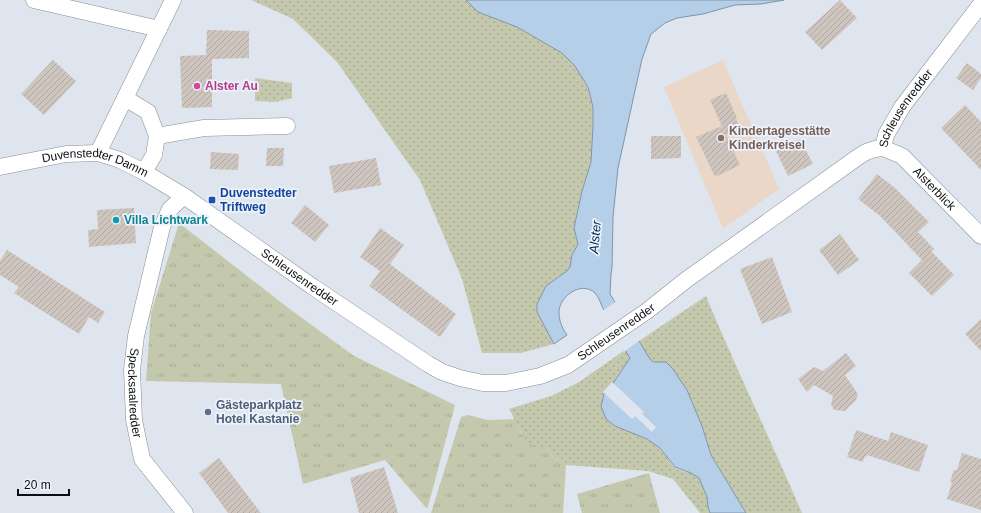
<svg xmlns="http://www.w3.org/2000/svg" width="981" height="513" viewBox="0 0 981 513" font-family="Helvetica,sans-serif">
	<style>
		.education { fill: #ead7c7 }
		.grass { fill: url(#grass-tufts) }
		.park { fill: url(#park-dots) }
		.water { fill: #b5cfe9; stroke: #8295a8 }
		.pier { fill: #dfe5ee }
		.building { fill: url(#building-hatch) }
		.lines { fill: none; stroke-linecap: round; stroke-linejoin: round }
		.minor-casing { stroke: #888e96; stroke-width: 17 }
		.minor { stroke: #fff; stroke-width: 16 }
		.hotel-dot { fill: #d1479c; stroke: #ecf2fb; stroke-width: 1.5 }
		.education-dot { fill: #8d6e63; stroke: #ecf2fb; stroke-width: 1.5 }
		.transit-dot { fill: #1a4fb4; stroke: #ecf2fb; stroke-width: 1.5 }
		.culture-dot { fill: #0f9aa8; stroke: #ecf2fb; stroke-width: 1.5 }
		.service-dot { fill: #5c6f8a; stroke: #ecf2fb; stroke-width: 1.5 }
		.labels { text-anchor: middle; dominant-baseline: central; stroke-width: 3.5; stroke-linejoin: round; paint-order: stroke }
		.hotel-label { font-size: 12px; font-weight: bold; fill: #b23c85; stroke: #ecf2fb; text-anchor: start }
		.street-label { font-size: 12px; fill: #0c0e11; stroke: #ecf2fb }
		.education-label { font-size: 12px; font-weight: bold; fill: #785e54; stroke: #ecf2fb; text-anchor: start }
		.transit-label { font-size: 12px; font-weight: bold; fill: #164399; stroke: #ecf2fb; text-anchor: start }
		.culture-label { font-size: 12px; font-weight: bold; fill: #0d838f; stroke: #ecf2fb; text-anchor: start }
		.service-label { font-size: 12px; font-weight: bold; fill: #4e5e75; stroke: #ecf2fb; text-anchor: start }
		.water-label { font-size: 13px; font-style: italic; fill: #002b4d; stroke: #ecf2fb }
	</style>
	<defs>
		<pattern id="grass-tufts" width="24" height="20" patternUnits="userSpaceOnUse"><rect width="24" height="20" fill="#c4c9ae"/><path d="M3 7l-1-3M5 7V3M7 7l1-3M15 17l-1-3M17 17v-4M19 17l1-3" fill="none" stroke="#a7ab95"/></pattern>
		<pattern id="park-dots" width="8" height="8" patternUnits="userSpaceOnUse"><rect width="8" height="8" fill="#c4c9ae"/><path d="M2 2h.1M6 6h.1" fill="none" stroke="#a7ab95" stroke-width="1.8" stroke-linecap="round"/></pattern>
		<pattern id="building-hatch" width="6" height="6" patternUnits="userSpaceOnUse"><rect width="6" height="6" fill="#cec5be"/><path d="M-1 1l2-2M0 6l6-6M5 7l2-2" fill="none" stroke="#b0a8a2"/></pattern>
	</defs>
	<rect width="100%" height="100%" fill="#dfe5ee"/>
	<path class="education" d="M723 60 779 189 723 229 664 87Z"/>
	<g class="grass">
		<path d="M179 223 287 307 354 356 455 405 432 492 427 509 385 460 303 484 281 384 146 381 151 313Z"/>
		<path d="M467 415 488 420 516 419 521 434 547 447 552 456 566 465 563 513H431L461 417Z"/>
		<path d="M649 473 660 513H582L577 494Z"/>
	</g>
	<g class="park">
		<path d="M251 0H466L473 7 517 27 562 53 575 66 588 87 593 107V126L591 162 582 191 574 228 578 244 572 255 570 267 567 271 546 286 537 312 554 344 521 353H482L462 279 420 180 337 62 293 19Z"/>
		<path d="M255 78 292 83V98L276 102 255 101Z"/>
		<path d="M706 296C736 369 771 440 802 513H746L711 455 702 426 687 390 672 368 666 362H653L650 359 639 341Z"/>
		<path d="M625 350 630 358 614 382 604 394 615 426C631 432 648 437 661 450 666 455 669 462 674 467 681 473 693 471 699 478 708 487 706 502 710 513H700L673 479 648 471 566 465 552 456 547 447C542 446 535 446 531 444 522 439 515 418 509 409L551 396 579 382Z"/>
	</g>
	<path class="water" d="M466 0H784L761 4 735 5 703 14 677 18 665 23 651 34 642 59 618 168 613 217 612 268 611 274 610 294 650 359 653 362H666L672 368 687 390 702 426 711 455 746 513H710L708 507 707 497 699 478 691 473 675 467 660 448 647 439 615 426 606 419 601 406 604 394 614 382 630 358C620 343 612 327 605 312 601 306 600 298 595 293 581 280 559 297 559 312 559 321 562 328 567 335L554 344 537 312V304L546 286 567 271 570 267 572 255 578 244 574 228 582 191 591 162 593 126V107L588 87 575 66 562 53 517 27 478 12Z"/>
	<g class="pier">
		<path d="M617 301 640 340 624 352 602 311Z"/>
		<path d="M612 382 644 412 642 414 656 427 652 432 635 416 632 419 603 392Z"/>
	</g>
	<g class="building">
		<path d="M840 0 857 18 822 50 805 32Z"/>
		<path d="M207 30 249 31V58L212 59V107L182 108 180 56 206 55Z"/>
		<path d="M53 60 76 81 44 115 21 94Z"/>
		<path d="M967 63 981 74V78L973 90 956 78Z"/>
		<path d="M726 93 737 118 736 119 740 129 726 135 710 100Z"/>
		<path d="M965 105 981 122V170L941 128Z"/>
		<path d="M722 126 740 165 715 177 696 137Z"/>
		<path d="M651 136H681V158L651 159Z"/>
		<path d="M800 139 813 164 788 176 776 151Z"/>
		<path d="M267 148H284L283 166H266Z"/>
		<path d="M211 152 239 154 238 170 210 169Z"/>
		<path d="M376 158 381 185 334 193 329 166Z"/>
		<path d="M877 174 895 188 929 222 918 232 934 249 931 251 954 275 932 296 909 273 922 260 879 215 858 199Z"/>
		<path d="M305 205 329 225 315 242 291 223Z"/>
		<path d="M134 208 136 243 89 247 88 230 98 229 97 210Z"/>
		<path d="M380 228 404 245 390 264 456 314 440 337 369 286 380 271 360 257Z"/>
		<path d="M840 234 859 260 838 275 819 250Z"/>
		<path d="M7 250 105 312 98 323 89 317 79 334 14 293 19 287 0 275V261Z"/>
		<path d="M772 257 792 312 762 324 740 269Z"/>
		<path d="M981 319V351L965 334Z"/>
		<path d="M846 353 856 366 845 375 858 394 856 400 845 411 834 410 831 404 833 396 814 385 807 392 798 379 814 367 823 371Z"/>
		<path d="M856 430 888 441 891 432 928 445 919 472 867 455V457L865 456 863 462 847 457Z"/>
		<path d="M962 453 981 459V510L947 499 952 482H950L954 470H957Z"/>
		<path d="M219 458 261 513H228L199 473Z"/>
		<path d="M384 467 398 513H359L350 478Z"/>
	</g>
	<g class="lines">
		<g class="minor-casing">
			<g id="minor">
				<path d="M34 0 159 29"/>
				<path d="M125 98 148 112 157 136 154 155 144 172"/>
				<path d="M157 136 204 128 287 126"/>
				<path id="s1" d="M883 148 886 135 902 107 981 4"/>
				<path d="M98 153 173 0"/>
				<path id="s2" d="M0 167 66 154 98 153 120 160 144 172 184 196 313 287 428 364 442 372 460 378 483 383H506L540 376 568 365 647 311 686 280 858 157 866 152 875 149 883 148 902 156 981 236"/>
				<path id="s3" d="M184 196 170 209 162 227 136 336 132 370 134 420 142 459 185 513"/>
			</g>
		</g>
		<use href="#minor" class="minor"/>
	</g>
	<circle class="hotel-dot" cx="197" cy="86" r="4"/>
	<circle class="education-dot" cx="721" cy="138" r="4"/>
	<rect class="transit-dot" x="208" y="196" width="8" height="8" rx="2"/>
	<circle class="culture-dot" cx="116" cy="220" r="4"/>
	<circle class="service-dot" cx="208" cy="412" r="4"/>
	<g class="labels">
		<g class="hotel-label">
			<text x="205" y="86">Alster Au</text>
		</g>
		<g class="street-label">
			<text stroke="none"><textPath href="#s1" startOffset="46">Schleusenredder</textPath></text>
			<text stroke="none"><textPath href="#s2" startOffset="98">Duvenstedter Damm</textPath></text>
			<text stroke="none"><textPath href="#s2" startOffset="1089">Alsterblick</textPath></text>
			<text stroke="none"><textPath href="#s2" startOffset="337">Schleusenredder</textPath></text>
			<text stroke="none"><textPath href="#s2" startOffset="697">Schleusenredder</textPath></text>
			<text stroke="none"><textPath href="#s3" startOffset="208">Specksaalredder</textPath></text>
		</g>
		<g class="education-label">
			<text x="729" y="131">Kindertagesstätte<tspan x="729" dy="14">Kinderkreisel</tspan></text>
		</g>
		<g class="transit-label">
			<text x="220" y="193">Duvenstedter<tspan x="220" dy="14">Triftweg</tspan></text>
		</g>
		<g class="culture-label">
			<text x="124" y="220">Villa Lichtwark</text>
		</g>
		<g class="service-label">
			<text x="216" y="405">Gästeparkplatz<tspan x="216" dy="14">Hotel Kastanie</tspan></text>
		</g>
		<g class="water-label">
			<text transform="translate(595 237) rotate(-85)">Alster</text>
		</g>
	</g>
	<path d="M18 489v6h51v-6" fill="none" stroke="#0c0e11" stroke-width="2"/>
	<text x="24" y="489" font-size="12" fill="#0c0e11" stroke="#ecf2fb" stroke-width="3" paint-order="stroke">20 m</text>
</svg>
